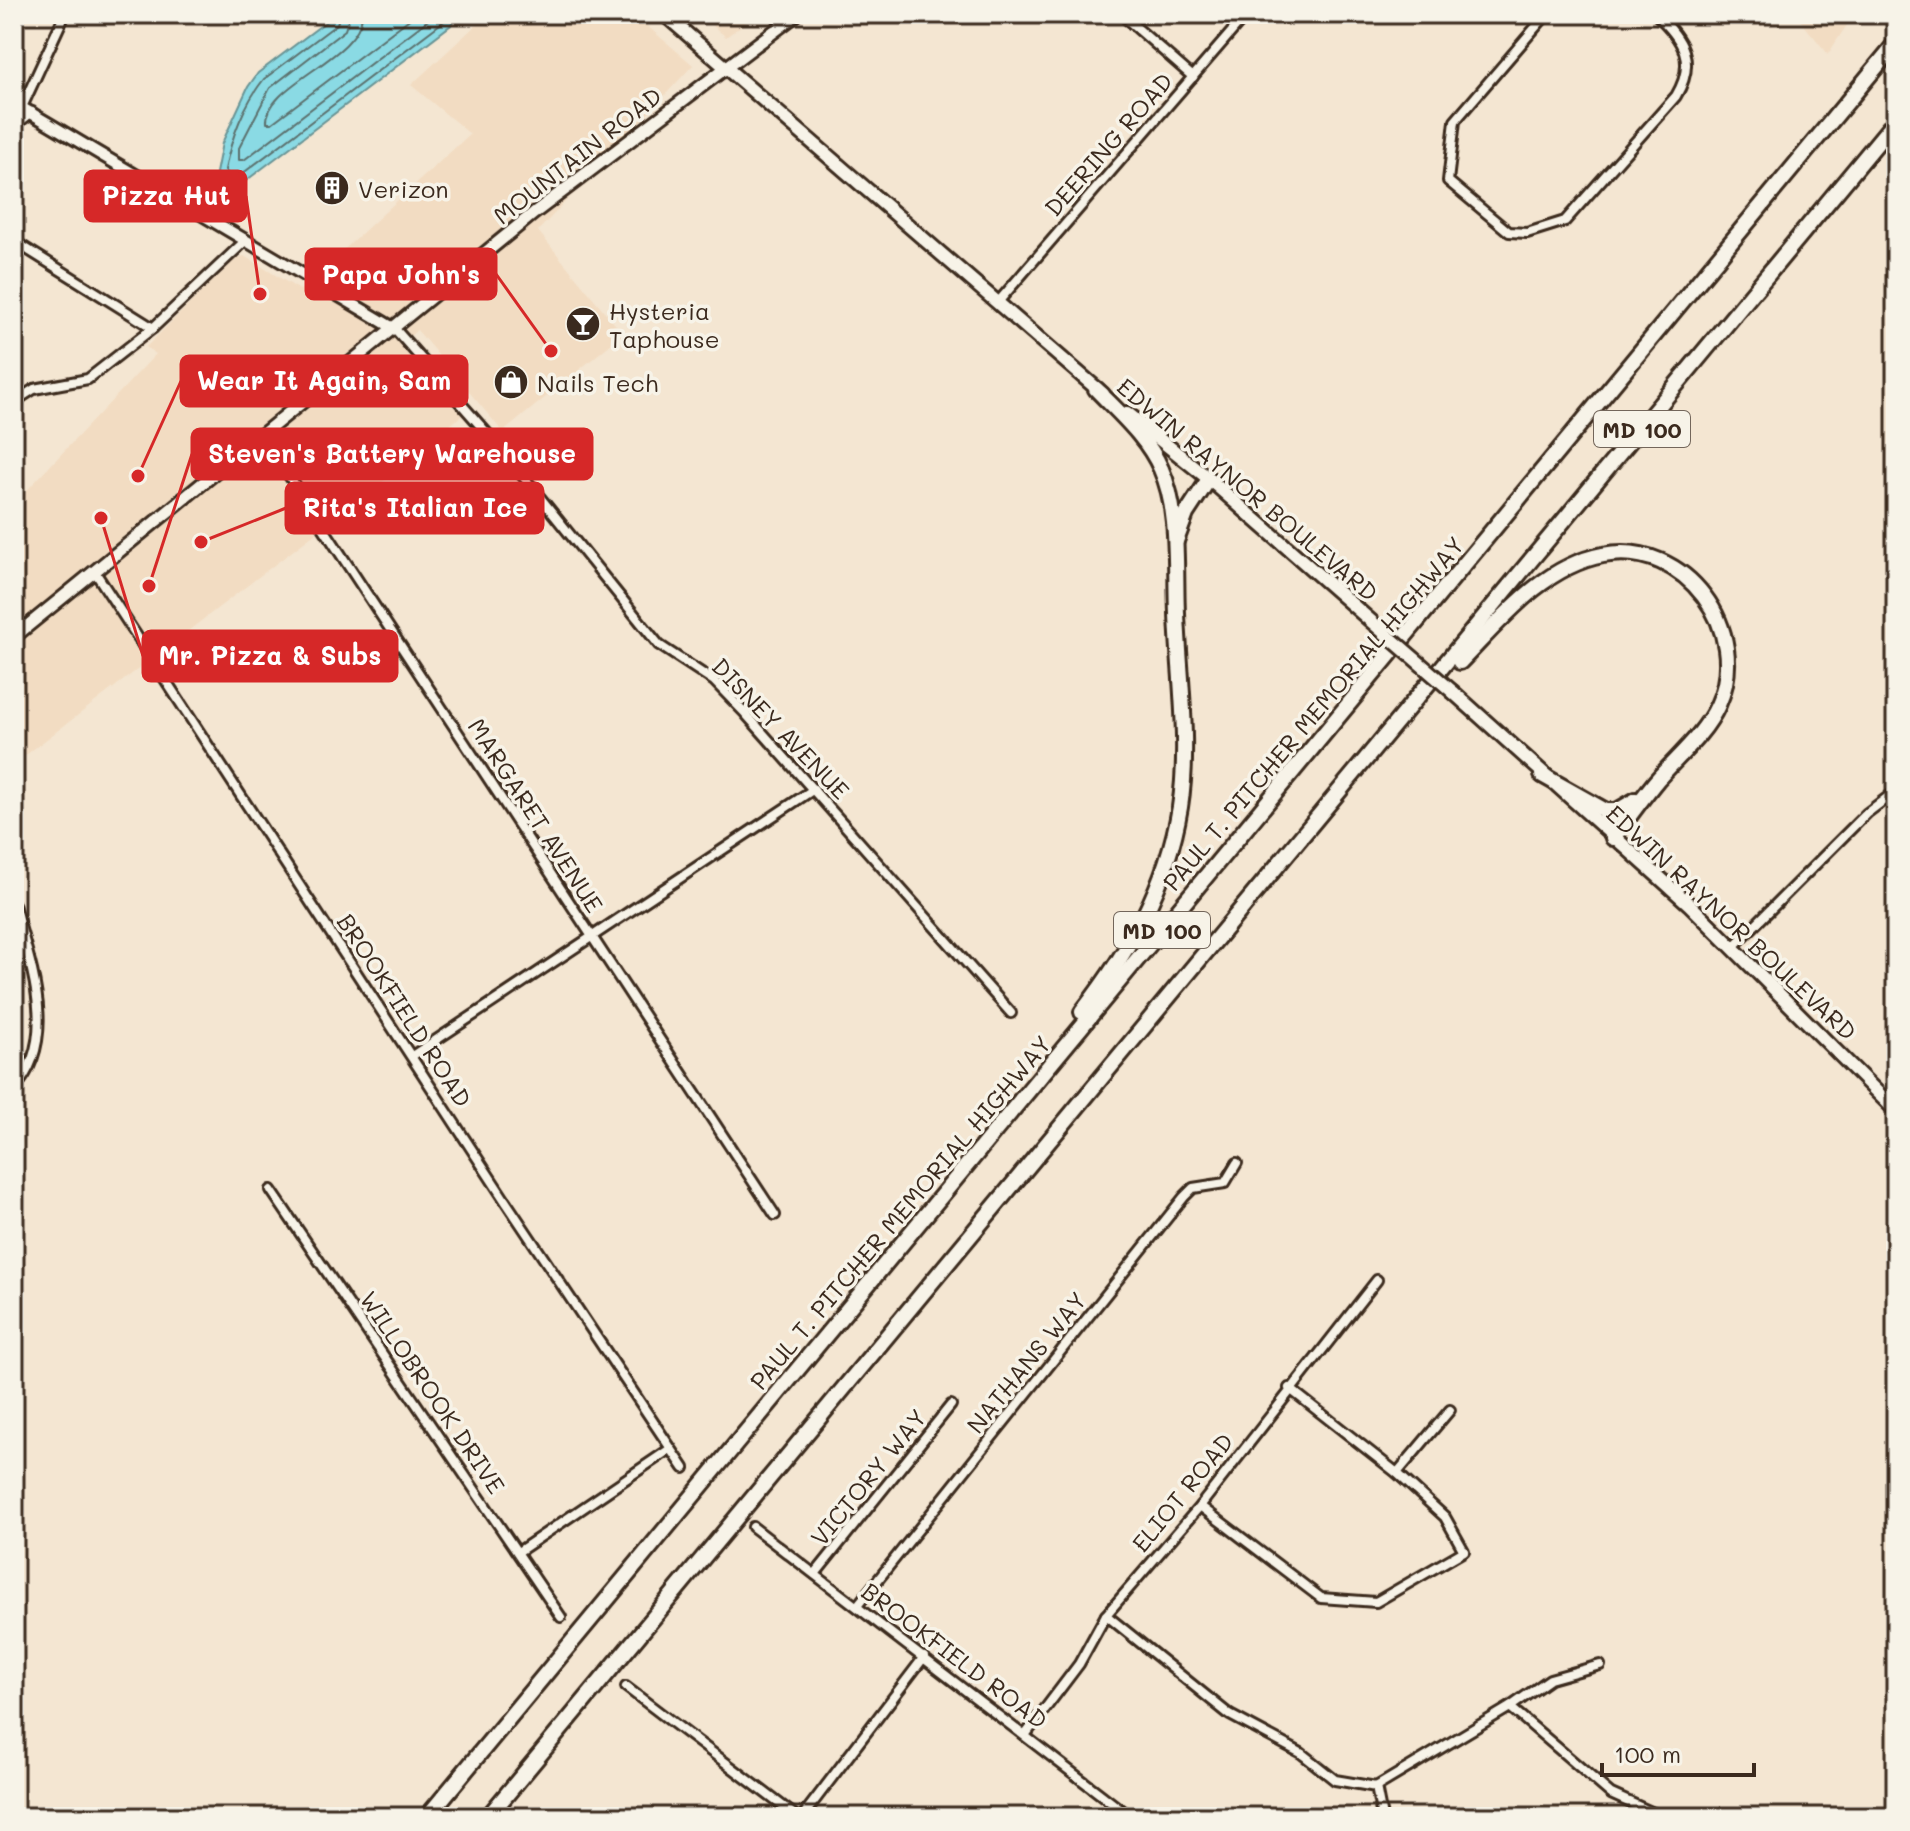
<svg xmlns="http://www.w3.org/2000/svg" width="1910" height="1831" viewBox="0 0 1910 1831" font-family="Mali,sans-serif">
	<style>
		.built { fill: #f2dcc2 }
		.water { fill: #8adae4; stroke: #6a9495; stroke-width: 2 }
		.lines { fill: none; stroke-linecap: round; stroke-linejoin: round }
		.shore { stroke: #5b706d; stroke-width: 2 }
		.minor-casing { stroke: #3b2a1e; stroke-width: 14 }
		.tertiary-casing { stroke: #3b2a1e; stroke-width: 16 }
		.secondary-casing { stroke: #3b2a1e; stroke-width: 17 }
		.primary-casing { stroke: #3b2a1e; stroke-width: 18 }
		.motorway-casing { stroke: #3b2a1e; stroke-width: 20 }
		.minor { stroke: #f7f3e8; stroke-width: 8 }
		.tertiary { stroke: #f7f3e8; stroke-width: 10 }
		.secondary { stroke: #f7f3e8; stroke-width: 11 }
		.primary { stroke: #f7f3e8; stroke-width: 12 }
		.motorway { stroke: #f7f3e8; stroke-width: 14 }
		.primary-bridge-casing { stroke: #3b2a1e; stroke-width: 18; stroke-linecap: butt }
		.primary-bridge { stroke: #f7f3e8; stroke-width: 12 }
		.labels { text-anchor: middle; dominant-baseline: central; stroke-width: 7; stroke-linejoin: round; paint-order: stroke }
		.shield { fill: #f7f3e8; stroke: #73665b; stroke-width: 2 }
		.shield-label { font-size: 22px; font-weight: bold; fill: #3b2a1e }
		.street-label { font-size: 24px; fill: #3b2a1e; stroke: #f7f3e8 }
		.poi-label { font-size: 24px; fill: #3b2a1e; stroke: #f7f3e8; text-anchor: start }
		.leader { fill: none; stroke: #d62828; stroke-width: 3 }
		.callout-dot { fill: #d62828; stroke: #f7f3e8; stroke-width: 3 }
		.callout { fill: #d62828; stroke: #d62828; stroke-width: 3 }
		.callout-label { font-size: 26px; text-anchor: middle; font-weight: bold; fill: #fff }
	</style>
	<rect width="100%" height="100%" fill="#f4e6d2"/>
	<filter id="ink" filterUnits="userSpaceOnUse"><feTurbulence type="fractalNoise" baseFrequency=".0125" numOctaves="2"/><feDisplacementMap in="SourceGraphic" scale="16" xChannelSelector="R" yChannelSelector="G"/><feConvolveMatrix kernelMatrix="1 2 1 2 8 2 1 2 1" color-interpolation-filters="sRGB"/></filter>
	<g filter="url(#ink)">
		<g class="built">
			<path d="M488 14H633L693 65 538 231 623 334 503 432 417 330 402 343 462 415 397 471 14 764V504L156 354 146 347 236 258 244 256 300 290 470 134 411 85Z"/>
			<path d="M699 14H757L726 37Z"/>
			<path d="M1795 14H1854L1828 54Z"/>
		</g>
		<path class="water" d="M336 14H456L451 25 247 180 236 187 226 184 216 173 222 143 248 87 258 73Z"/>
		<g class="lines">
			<g class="shore">
				<path d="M340 14 337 24 264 79C244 104 231 138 225 170L230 177 242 174 444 21 447 14"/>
				<path d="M350 14 345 30 270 88 239 148V160H244L436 14"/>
				<path d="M362 14C361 58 264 84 267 123H272L416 14"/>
			</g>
			<g class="minor-casing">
				<g id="minor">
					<path d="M1121 14 1193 77"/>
					<path d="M1547 14 1455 121 1448 181 1509 232 1527 233 1565 221 1676 96C1697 61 1683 39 1656 14"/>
					<path d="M22 107 65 14"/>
					<path d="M14 126 32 112"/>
					<path d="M14 241 153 328"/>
					<path d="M999 301 1247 14"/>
					<path d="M395 329 501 449 659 645 714 681 745 713 1011 1013"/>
					<path d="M14 402 34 389 88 379 153 328 244 242"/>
					<path d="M263 436 775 1215"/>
					<path d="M95 572 506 1202 684 1468"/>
					<path d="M14 904C29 962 61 1038 14 1089"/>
					<path d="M1733 947 1867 813 1896 791"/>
					<path d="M412 1056 814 789"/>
					<path d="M271 1190 561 1617"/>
					<path d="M1397 1473 1450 1410"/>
					<path d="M1200 1506 1321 1598 1376 1602 1464 1551 1445 1517 1397 1473 1289 1388"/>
					<path d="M753 1527 1130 1817"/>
					<path d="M518 1552 670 1449"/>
					<path d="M815 1574 951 1405"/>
					<path d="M857 1606 1184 1197 1193 1188 1225 1183 1237 1163"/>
					<path d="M1106 1615 1230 1715 1301 1753 1335 1780 1376 1787 1510 1707 1550 1679 1600 1665"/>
					<path d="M626 1687 797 1817"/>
					<path d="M1510 1707 1611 1794 1662 1817"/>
					<path d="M1026 1734 1079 1664 1106 1615 1200 1506 1377 1280"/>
					<path d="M1376 1787 1382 1817"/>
					<path d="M802 1817 924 1657"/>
				</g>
			</g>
			<g class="tertiary-casing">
				<path id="tertiary" d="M14 103 395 329"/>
			</g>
			<g class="secondary-casing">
				<path id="secondary" d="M14 637 534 213 797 14"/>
			</g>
			<g class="primary-casing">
				<g id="primary">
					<path d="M664 14 1103 394"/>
					<path d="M1127 413 1209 479 1380 629"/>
					<path d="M1453 692 1689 904 1896 1111"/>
				</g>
			</g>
			<g class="motorway-casing">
				<g id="motorway">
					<path d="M1176 541 1186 514 1209 479"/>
					<path d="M1460 662C1500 621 1543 566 1603 555 1685 539 1752 631 1718 705 1705 734 1678 756 1657 780 1642 798 1628 818 1613 838"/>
					<path d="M1542 775 1606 811H1617L1636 800"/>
					<path d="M1082 1012C1130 950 1167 886 1180 807 1190 744 1179 676 1177 613 1175 568 1180 511 1161 469 1148 438 1119 413 1096 389"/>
					<path d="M427 1817 1896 43"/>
					<path d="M488 1817 1896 120"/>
				</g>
			</g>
			<use href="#minor" class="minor"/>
			<use href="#tertiary" class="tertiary"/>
			<use href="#secondary" class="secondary"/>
			<use href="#primary" class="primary"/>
			<use href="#motorway" class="motorway"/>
			<g class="primary-bridge-casing">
				<path id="primary-bridge" d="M1380 629 1453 692"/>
			</g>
			<use href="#primary-bridge" class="primary-bridge"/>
		</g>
	</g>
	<defs>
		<g id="building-disc" transform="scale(1.8)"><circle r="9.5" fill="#3b2a1e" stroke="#f7f3e8"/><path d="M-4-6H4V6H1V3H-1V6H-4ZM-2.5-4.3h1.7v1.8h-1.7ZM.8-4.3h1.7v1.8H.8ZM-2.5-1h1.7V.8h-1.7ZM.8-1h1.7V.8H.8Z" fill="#fff"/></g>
		<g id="bar-disc" transform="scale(1.8)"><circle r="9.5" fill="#3b2a1e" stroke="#f7f3e8"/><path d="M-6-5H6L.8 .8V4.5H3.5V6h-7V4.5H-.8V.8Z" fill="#fff"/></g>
		<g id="shop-disc" transform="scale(1.8)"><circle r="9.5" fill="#3b2a1e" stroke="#f7f3e8"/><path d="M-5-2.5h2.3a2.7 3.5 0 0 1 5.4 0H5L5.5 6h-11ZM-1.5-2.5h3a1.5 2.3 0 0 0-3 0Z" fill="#fff"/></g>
	</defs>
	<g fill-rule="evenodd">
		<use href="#building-disc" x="332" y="188"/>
		<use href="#bar-disc" x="583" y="324"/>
		<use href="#shop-disc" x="511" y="382"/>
	</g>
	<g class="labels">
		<g class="shield">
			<rect x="1594" y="411" width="96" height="36" rx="6"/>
			<rect x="1114" y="912" width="96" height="36" rx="6"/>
		</g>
		<g class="shield-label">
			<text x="1642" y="429">MD 100</text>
			<text x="1162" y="930">MD 100</text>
		</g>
		<g class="street-label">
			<text transform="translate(1108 144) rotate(-49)">DEERING ROAD</text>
			<text transform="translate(577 155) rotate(-38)">MOUNTAIN ROAD</text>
			<text transform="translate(1248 489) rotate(40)">EDWIN RAYNOR BOULEVARD</text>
			<text transform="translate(1313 713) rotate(-50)">PAUL T. PITCHER MEMORIAL HIGHWAY</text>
			<text transform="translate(781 728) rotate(46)">DISNEY AVENUE</text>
			<text transform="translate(536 815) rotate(57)">MARGARET AVENUE</text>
			<text transform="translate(1732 922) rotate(43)">EDWIN RAYNOR BOULEVARD</text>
			<text transform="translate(405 1010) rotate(57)">BROOKFIELD ROAD</text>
			<text transform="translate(900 1212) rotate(-50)">PAUL T. PITCHER MEMORIAL HIGHWAY</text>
			<text transform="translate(1026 1362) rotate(-51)">NATHANS WAY</text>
			<text transform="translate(433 1392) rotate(56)">WILLOBROOK DRIVE</text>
			<text transform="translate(868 1477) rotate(-51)">VICTORY WAY</text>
			<text transform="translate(1182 1492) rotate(-51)">ELIOT ROAD</text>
			<text transform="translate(955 1655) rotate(37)">BROOKFIELD ROAD</text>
		</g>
		<g class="poi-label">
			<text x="358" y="188">Verizon</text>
			<text x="609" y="310">Hysteria<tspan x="609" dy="28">Taphouse</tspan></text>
			<text x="537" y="382">Nails Tech</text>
		</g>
	</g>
	<path class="leader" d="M260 294L246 196M551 351L496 274M138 476L181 381M149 586L192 454M201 542L286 508M101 518L143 656"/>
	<g class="callout-dot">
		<circle cx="260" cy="294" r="8"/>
		<circle cx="551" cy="351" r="8"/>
		<circle cx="138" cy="476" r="8"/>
		<circle cx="149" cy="586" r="8"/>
		<circle cx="201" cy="542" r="8"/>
		<circle cx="101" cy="518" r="8"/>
	</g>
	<g class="callout">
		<rect x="85" y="171" width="161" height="50" rx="8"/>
		<rect x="306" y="249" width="190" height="50" rx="8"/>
		<rect x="181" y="356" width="286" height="50" rx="8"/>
		<rect x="192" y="429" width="400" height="50" rx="8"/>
		<rect x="286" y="483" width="257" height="50" rx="8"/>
		<rect x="143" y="631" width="254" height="50" rx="8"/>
	</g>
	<g class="callout-label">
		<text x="166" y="205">Pizza Hut</text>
		<text x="401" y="284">Papa John's</text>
		<text x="324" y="390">Wear It Again, Sam</text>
		<text x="392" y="463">Steven's Battery Warehouse</text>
		<text x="415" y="517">Rita's Italian Ice</text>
		<text x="270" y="665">Mr. Pizza &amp; Subs</text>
	</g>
	<rect width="1910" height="1831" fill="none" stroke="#f7f3e8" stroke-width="48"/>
	<rect x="24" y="24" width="1862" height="1783" fill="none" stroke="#3b2a1e" stroke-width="3" filter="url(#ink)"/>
	<path d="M1602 1763v12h152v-12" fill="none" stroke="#3b2a1e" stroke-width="4"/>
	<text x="1614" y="1763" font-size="24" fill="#3b2a1e" stroke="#f7f3e8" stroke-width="6" paint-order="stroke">100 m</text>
</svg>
